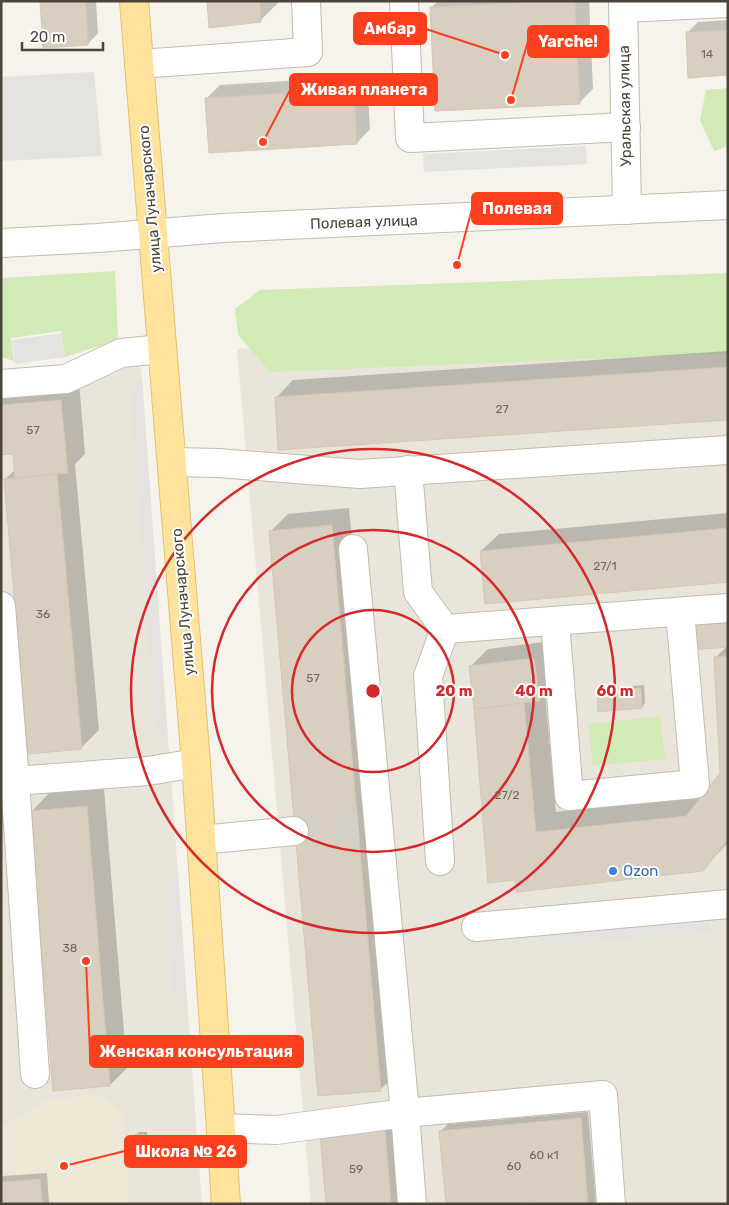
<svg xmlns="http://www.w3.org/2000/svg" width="729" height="1205" viewBox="0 0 729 1205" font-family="Rubik,sans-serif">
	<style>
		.residential { fill: #eae5da }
		.education { fill: #efe8d6 }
		.green { fill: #d2eab5 }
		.parking { fill: #e5e3e0 }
		.shadow { fill: #0003 }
		.building { fill: #d8cfc1; stroke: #d3c7b4 }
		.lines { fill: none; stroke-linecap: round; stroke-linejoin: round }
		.minor-tunnel { stroke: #d4d0c8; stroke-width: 28; stroke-dasharray: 28 14; stroke-linecap: butt }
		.minor-casing { stroke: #c2bbae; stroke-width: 30 }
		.major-casing { stroke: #e6c16a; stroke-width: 30 }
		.minor { stroke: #fff; stroke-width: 28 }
		.major { stroke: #ffe39c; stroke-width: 28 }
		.ring { fill: none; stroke: #d62828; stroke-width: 2.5 }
		.shop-dot { fill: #3f7fe0; stroke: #fff; stroke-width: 2 }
		.labels { text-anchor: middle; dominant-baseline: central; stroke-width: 4; stroke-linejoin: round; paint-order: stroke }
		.number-label { font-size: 12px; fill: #6e675b }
		.street-label { font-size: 15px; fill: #4b4439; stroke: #fff }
		.shop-label { font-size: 15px; fill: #366cbe; stroke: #fff; text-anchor: start }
		.centre { fill: #d62828; stroke: #fff; stroke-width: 2.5 }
		.ring-label { font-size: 15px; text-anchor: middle; font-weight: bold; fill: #d62828; stroke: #fff; stroke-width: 4; stroke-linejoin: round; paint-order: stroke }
		.leader { fill: none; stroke: #fc3f1d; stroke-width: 2 }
		.callout-dot { fill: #fc3f1d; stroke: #fff; stroke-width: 2 }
		.callout { fill: #fc3f1d; stroke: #fc3f1d; stroke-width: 2 }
		.callout-label { font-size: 16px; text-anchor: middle; font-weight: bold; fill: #fff }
	</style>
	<rect width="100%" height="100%" fill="#f6f3ec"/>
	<g class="residential">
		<path d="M728 328V1204H311L237 349Z"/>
		<path d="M141 366 202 1204H1V377Z"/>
	</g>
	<path class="education" d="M104 1095 124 1114 129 1204H1V1127L47 1099Z"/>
	<g class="green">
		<path d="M728 88V146L714 151 700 120 706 90Z"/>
		<path d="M115 271 118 340 65 357 61 331 11 338 14 361 1 357V278Z"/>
		<path d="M728 273V353L270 372 238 335 235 309 260 290Z"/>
		<path d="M660 716 665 759 593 766 588 724Z"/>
	</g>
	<g class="parking">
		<path d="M94 72 102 156 1 161V77Z"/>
		<path d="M586 146 587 164 424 172 423 154Z"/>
		<path d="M61 333 65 357 15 364 12 340Z"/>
		<path d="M142 378 168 744 155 729 131 396Z"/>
		<path d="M178 871 187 1005 172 990 166 889Z"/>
		<path d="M710 912 711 932 541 946 539 926Z"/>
	</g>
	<g class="shadow">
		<path d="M41 1H96L98 33 88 44Z"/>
		<path d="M209 1H278V3L260 21Z"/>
		<path d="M438 1H589L593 89 580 102 431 8Z"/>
		<path d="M728 20V74L687 33 698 22Z"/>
		<path d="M367 76 370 129 357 143 206 99 220 85Z"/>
		<path d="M728 351V419L276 398 293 380Z"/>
		<path d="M79 382 85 454 75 464 99 730 81 748 5 479 16 469 14 453 1 454V389Z"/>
		<path d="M349 508 399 1072 381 1089 270 532 288 514Z"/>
		<path d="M728 513V581L481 551 499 534Z"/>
		<path d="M728 620V843L723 848 702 870 489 881 475 708 471 666 488 649 552 641 557 682 545 694 556 812 704 796 722 774 715 658 727 646 692 626 695 622Z"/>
		<path d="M644 685 645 703 642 707 598 692 601 689Z"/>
		<path d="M104 789 127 1068 110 1085 32 811 49 793Z"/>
		<path d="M402 1111 410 1204H327L322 1134Z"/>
		<path d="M588 1112 596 1204H536L535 1200 441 1131 448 1124Z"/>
		<path d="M139 1132H147L148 1141 144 1145 135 1135Z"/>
		<path d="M47 1173 49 1204H1V1178L3 1176Z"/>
	</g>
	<g class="building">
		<path d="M40 1H86L88 45 43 48Z"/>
		<path d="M207 1H260L261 22 209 28Z"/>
		<path d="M552 1H575L580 104 435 111 430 7Z"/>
		<path d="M728 30V75L688 78 686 32Z"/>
		<path d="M354 89 357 144 209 153 205 98Z"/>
		<path d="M728 367V420L278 450 275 397Z"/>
		<path d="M61 400 68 473 15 478 13 454 1 455V405Z"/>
		<path d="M57 474 82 749 28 754 4 479Z"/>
		<path d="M332 525 381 1091 318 1096 269 531Z"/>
		<path d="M728 528V582L485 604 480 551Z"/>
		<path d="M728 623V647L692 650 690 625Z"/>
		<path d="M728 656V840L703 871 516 892 515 880 488 883 474 709 524 703 536 832 686 816 720 773 714 657Z"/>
		<path d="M534 658 540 701 474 709 469 666Z"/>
		<path d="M641 688 642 708 598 712 597 691Z"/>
		<path d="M87 806 110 1086 53 1091 30 811Z"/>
		<path d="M581 1118 588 1204H534V1201L500 1204H446L439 1131Z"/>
		<path d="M385 1128 391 1204H326L320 1134Z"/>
		<path d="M134 1135H144L145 1146H135Z"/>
		<path d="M40 1179 42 1204H1V1182Z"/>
	</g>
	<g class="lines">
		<path class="minor-tunnel" d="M294 831 358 825"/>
		<g class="minor-casing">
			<g id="minor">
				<path d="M404 1 410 138 626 127"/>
				<path d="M623 1 627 210"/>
				<path d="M624 8 728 3"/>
				<path d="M139 64 308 52 306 1"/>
				<path d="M1 243 98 238 223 228 728 205"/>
				<path d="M1 384 66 379 121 353 162 349"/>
				<path d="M172 462 218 463 360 474 728 450"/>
				<path d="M408 470 418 592 445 629 728 608"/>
				<path d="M353 549 405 1113 412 1204"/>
				<path d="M1 606 15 781"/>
				<path d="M555 621 569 796 695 784 680 612"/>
				<path d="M201 840 294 831"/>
				<path d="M440 861 428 676 445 629"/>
				<path d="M476 927 728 904"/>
				<path d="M35 1074 15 781 148 771 196 763"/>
				<path d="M221 1128 276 1130 405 1113 603 1095 611 1204"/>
			</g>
		</g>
		<g class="major-casing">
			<path id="major" d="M134 1 196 763 226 1204"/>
		</g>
		<use href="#minor" class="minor"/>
		<use href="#major" class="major"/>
	</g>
	<g class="ring">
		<circle cx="373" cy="691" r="81"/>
		<circle cx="373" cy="691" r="161"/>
		<circle cx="373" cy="691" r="242"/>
	</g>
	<circle class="shop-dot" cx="613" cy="871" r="5"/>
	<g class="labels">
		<g class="number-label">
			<text x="707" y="54">14</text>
			<text x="502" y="409">27</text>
			<text x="33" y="430">57</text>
			<text x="605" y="566">27/1</text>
			<text x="43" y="614">36</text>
			<text x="313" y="678">57</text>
			<text x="507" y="795">27/2</text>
			<text x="70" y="948">38</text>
			<text x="544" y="1155">60 к1</text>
			<text x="514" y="1166">60</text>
			<text x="356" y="1169">59</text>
		</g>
		<g class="street-label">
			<text transform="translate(625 106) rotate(-91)">Уральская улица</text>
			<text transform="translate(150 199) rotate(-95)">улица Луначарского</text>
			<text transform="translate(364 222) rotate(-2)">Полевая улица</text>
			<text transform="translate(183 602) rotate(-95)">улица Луначарского</text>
		</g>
		<g class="shop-label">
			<text x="623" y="871">Ozon</text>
		</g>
	</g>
	<circle cx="373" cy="691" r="8" class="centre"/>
	<g class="ring-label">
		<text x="454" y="696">20 m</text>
		<text x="534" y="696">40 m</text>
		<text x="615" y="696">60 m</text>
	</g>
	<path class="leader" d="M505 55L426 29M511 100L528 41M263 142L290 90M457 265L472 209M86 961L90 1052M64 1166L125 1151"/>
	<g class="callout-dot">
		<circle cx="505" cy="55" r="5"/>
		<circle cx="511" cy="100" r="5"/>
		<circle cx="263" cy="142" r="5"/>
		<circle cx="457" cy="265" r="5"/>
		<circle cx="86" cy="961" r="5"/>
		<circle cx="64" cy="1166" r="5"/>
	</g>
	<g class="callout">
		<rect x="354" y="13" width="72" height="31" rx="5"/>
		<rect x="528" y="26" width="80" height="31" rx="5"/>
		<rect x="290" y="74" width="147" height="31" rx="5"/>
		<rect x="472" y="193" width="90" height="31" rx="5"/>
		<rect x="90" y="1036" width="213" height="31" rx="5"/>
		<rect x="125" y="1136" width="121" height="31" rx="5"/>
	</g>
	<g class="callout-label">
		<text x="390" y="34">Амбар</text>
		<text x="568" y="47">Yarche!</text>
		<text x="364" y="95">Живая планета</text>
		<text x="517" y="214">Полевая</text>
		<text x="196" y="1057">Женская консультация</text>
		<text x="186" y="1157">Школа № 26</text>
	</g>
	<rect width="729" height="1205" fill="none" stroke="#4b4439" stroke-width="5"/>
	<path d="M22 42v8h81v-8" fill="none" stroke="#4b4439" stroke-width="2.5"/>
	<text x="30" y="42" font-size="15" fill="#4b4439" stroke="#ffffff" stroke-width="4" paint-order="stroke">20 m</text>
</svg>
